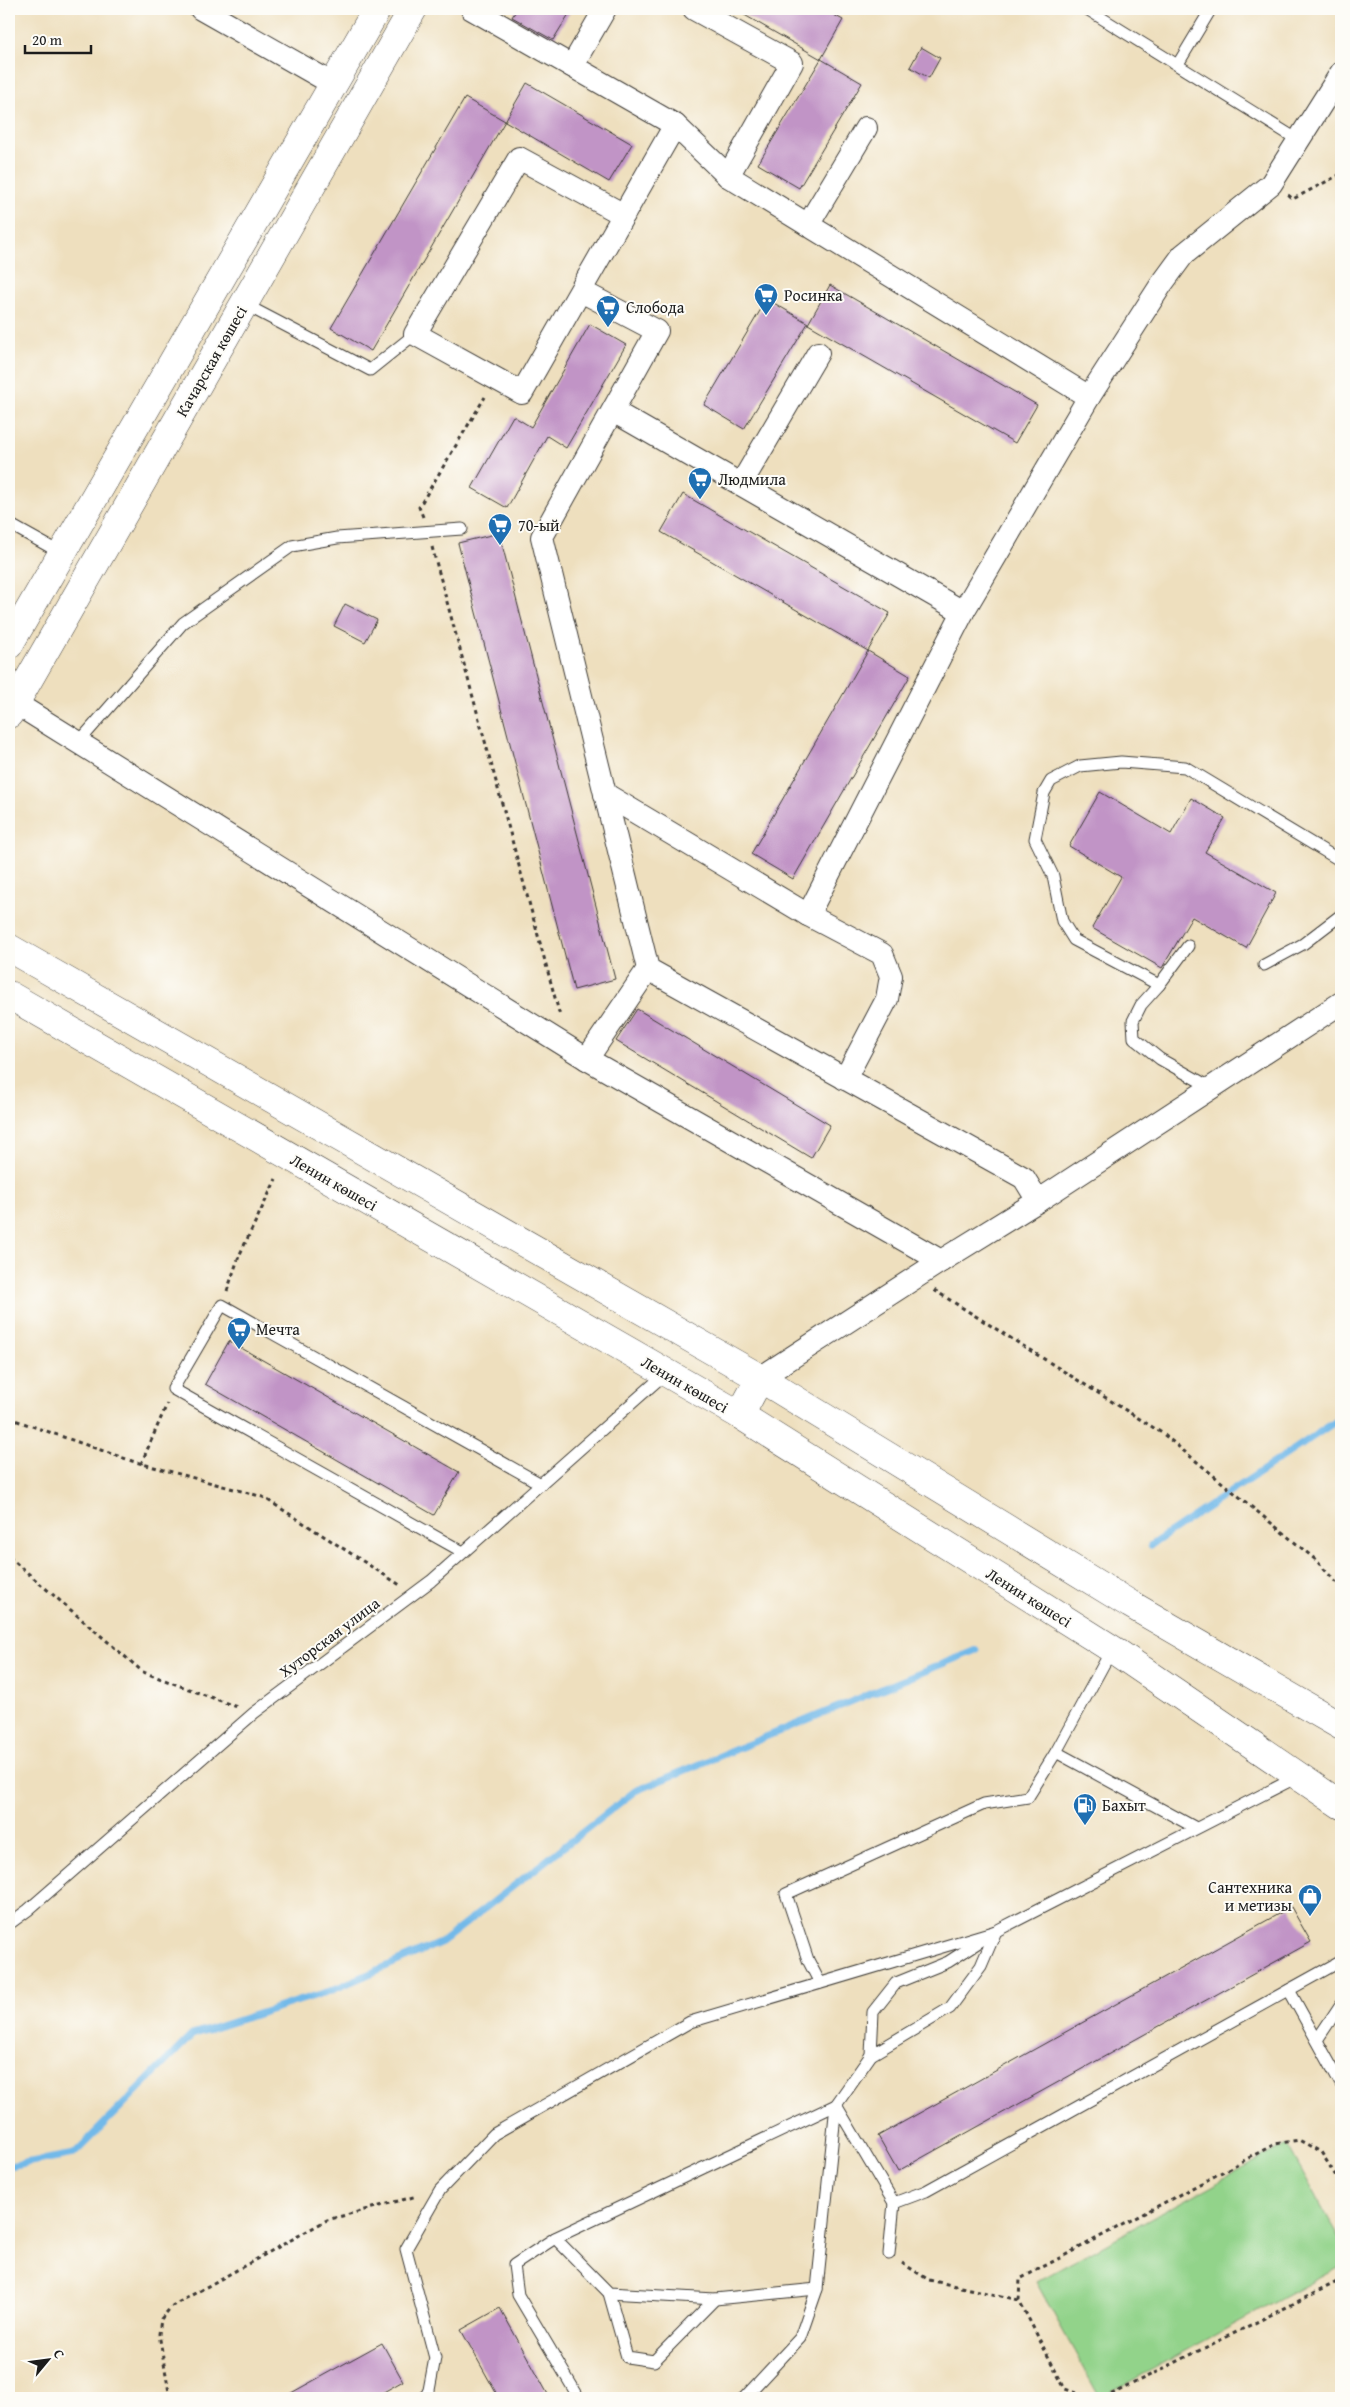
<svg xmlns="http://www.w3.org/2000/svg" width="1350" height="2407" viewBox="0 0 1350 2407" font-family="'Gentium Book Plus',serif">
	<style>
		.green { fill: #92d38a; stroke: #577853 }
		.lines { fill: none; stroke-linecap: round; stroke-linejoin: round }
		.stream { stroke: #72b9e9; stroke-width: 7 }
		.building { fill: #c194c6 }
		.service-casing { stroke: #3c3934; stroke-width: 13 }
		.minor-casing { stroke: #3c3934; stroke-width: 24 }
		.tertiary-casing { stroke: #3c3934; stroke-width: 29 }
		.secondary-casing { stroke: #3c3934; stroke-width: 29 }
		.path { stroke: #3c3934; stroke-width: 3; stroke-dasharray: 4 4; stroke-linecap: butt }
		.service { stroke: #fff; stroke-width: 11 }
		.minor { stroke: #fff; stroke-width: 22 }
		.tertiary { stroke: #fff; stroke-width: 28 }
		.secondary { stroke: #fff; stroke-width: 28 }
		.labels { text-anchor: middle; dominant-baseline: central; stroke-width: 4; stroke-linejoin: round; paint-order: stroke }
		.poi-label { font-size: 16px; fill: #1c1c1c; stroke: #fdfcf7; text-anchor: start }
		.street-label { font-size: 16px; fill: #1c1c1c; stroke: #fdfcf7 }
	</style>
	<rect width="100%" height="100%" fill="#fdfcf7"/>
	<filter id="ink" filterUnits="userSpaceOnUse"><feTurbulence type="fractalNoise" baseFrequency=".02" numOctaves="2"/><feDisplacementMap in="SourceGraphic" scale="10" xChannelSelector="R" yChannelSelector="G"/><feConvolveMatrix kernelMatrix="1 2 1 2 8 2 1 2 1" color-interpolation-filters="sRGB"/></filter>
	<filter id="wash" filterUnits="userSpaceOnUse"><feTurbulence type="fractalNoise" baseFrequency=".0096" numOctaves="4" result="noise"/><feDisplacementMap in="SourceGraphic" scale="20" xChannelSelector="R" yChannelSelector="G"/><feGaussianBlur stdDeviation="1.12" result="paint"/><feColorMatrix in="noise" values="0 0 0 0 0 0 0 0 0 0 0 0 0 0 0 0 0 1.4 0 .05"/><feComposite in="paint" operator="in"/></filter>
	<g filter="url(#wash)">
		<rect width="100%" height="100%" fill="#eedfbe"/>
		<path class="green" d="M1287 2144 1341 2241V2266L1100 2398 1036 2282Z"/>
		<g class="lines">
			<g class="stream">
				<path d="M1151 1545 1341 1418"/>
				<path d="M9 2166 74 2154 192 2035 330 1991 442 1942 635 1791 976 1650"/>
			</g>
		</g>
		<g id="blocks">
			<g class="building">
				<path d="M517 9H572L553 40 512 17Z"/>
				<path d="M734 9H823L843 20 821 59Z"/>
				<path d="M921 47 940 58 929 78 910 67Z"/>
				<path d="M821 59 862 83 799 188 758 164Z"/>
				<path d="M527 83 632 144 609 182 505 121Z"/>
				<path d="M465 98 505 121 371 351 331 328Z"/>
				<path d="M830 285 1037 405 1015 443 808 324Z"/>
				<path d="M767 299 808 323 744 429 704 405Z"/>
				<path d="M590 324 626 345 566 448 547 436 507 508 472 488 513 416 531 427Z"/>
				<path d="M683 494 890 613 868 651 661 532Z"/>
				<path d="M499 533 615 979 574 990 458 543Z"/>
				<path d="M345 604 377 620 365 642 334 626Z"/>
				<path d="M868 651 910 676 793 879 751 854Z"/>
				<path d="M1100 792 1171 834 1191 798 1225 818 1205 852 1276 893 1246 948 1192 917 1162 968 1092 928 1121 877 1069 846Z"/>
				<path d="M637 1009 830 1125 811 1158 616 1041Z"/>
				<path d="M229 1341 459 1472 434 1515 205 1384Z"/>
				<path d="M1291 1907 1311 1942 898 2171 878 2136Z"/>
				<path d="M500 2308 550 2398H499L461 2330Z"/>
				<path d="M382 2343 403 2381 373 2398H282Z"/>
			</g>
		</g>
	</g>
	<g filter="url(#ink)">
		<use href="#blocks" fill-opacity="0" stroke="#3c3934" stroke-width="1"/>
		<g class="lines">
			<g class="service-casing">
				<g id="service">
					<path d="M1087 9 1298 140"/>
					<path d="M1178 64 1211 9"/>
					<path d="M244 304 370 370 415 334"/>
					<path d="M9 524 61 553"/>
					<path d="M78 743 183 623 292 546 337 538 462 529"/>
					<path d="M1264 965 1303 944 1341 915"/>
					<path d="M1159 985 1188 946"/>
					<path d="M1210 1087 1160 1059 1134 1038 1133 1021 1141 1005 1159 985 1074 940 1062 921 1053 876 1035 839 1044 793 1051 781 1080 766 1121 762 1185 767 1341 861"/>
					<path d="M463 1552 173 1389 222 1305 541 1484"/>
					<path d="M1112 1649 1056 1752 1196 1828"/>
					<path d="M9 1924 28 1910 254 1713 431 1581 666 1373"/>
					<path d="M820 1983 808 1960 786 1894 984 1804 1028 1797 1056 1752"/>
					<path d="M1289 1990 1341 2084"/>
					<path d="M1317 2040 1341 2004"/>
					<path d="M871 2055 873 2012 896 1983 948 1962 996 1931 1297 1777"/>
					<path d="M555 2238 609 2293 715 2299 817 2289"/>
					<path d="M889 2254 894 2203"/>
					<path d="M609 2293 627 2357 654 2361 715 2299"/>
					<path d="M425 2398 429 2390 435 2358 406 2249 440 2190 494 2134 690 2022 996 1931"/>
					<path d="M579 2398 518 2295 514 2265 555 2238 836 2105 894 2203 926 2191 1341 1961"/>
					<path d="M744 2398 800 2338 817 2289 836 2105 871 2055 950 2008 981 1966 996 1931"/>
				</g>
			</g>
			<g class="minor-casing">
				<g id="minor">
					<path d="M201 9 333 84"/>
					<path d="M472 9 675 125 728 176 1089 397"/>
					<path d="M694 9 792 63 728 176"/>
					<path d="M572 66 605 9"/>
					<path d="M624 215 519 158 415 334 522 393 675 125"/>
					<path d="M808 225 866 128"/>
					<path d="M581 291 657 331 542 537 648 969 1024 1178 1038 1201"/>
					<path d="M613 411 963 612"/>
					<path d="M741 484 818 353"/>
					<path d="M15 703 587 1059 941 1261"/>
					<path d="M605 794 808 915 882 954 891 976 887 999 845 1079"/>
					<path d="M808 915 963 612 1089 397 1161 285 1183 255 1271 184 1341 73"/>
					<path d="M587 1059 648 969"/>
					<path d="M760 1378 941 1261 1038 1201 1341 1003"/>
				</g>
			</g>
			<g class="tertiary-casing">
				<path id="tertiary" d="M740 1415 760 1378"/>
			</g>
			<g class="secondary-casing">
				<g id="secondary">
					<path d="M9 645 377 9"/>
					<path d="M9 714 413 9"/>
					<path d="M9 948 760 1378 1130 1604 1341 1726"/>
					<path d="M9 995 740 1415 1112 1649 1341 1805"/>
				</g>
			</g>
			<g class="path">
				<path d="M1288 195 1293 199 1341 174"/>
				<path d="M423 517 419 507 485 397"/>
				<path d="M432 547 560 1016"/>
				<path d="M934 1290 1162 1433 1316 1560 1341 1588"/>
				<path d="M227 1291 239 1256 276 1179"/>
				<path d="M9 1418 132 1461 263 1497 400 1585"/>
				<path d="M141 1464 167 1404"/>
				<path d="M9 1557 143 1672 237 1707"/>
				<path d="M902 2263 929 2280 1019 2300"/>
				<path d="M170 2398 159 2334 161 2319 172 2306 327 2220 417 2196"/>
				<path d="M1092 2398 1065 2389 1019 2300 1020 2279 1275 2144 1299 2140 1321 2152 1341 2184"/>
				<path d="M1104 2398 1341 2280"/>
			</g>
			<use href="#service" class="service"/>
			<use href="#minor" class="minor"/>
			<use href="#tertiary" class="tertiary"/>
			<use href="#secondary" class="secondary"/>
		</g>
	</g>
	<defs>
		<g id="supermarket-pin" transform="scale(1.25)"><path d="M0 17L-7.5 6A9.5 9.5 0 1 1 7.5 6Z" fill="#1f6fb2" stroke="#fdfcf7"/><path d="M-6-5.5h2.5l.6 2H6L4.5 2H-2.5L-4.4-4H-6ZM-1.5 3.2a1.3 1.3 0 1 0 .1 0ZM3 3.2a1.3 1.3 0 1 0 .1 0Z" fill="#fff"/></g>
		<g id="fuel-pin" transform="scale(1.25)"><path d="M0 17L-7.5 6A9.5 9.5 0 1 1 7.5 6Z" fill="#1f6fb2" stroke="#fdfcf7"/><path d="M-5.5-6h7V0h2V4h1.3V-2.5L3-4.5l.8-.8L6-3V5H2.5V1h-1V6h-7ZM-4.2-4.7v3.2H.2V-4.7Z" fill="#fff"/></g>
		<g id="shop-pin" transform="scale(1.25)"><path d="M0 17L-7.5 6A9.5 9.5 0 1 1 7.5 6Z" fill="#1f6fb2" stroke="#fdfcf7"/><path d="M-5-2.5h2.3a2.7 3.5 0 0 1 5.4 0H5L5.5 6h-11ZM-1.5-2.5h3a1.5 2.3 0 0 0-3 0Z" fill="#fff"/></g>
	</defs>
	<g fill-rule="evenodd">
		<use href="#supermarket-pin" x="766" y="295"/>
		<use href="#supermarket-pin" x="608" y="307"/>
		<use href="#supermarket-pin" x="700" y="479"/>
		<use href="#supermarket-pin" x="500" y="525"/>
		<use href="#supermarket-pin" x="239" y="1329"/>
		<use href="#fuel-pin" x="1085" y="1805"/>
		<use href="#shop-pin" x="1310" y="1896"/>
	</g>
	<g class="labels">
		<g class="poi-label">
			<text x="784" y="295">Росинка</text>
			<text x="626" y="307">Слобода</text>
			<text x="718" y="479">Людмила</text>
			<text x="518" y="525">70-ый</text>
			<text x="256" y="1329">Мечта</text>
			<text x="1102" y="1805">Бахыт</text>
			<text x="1292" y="1887" text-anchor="end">Сантехника<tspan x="1292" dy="18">и метизы</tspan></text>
		</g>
		<g class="street-label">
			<text transform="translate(211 361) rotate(-60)">Качарская көшесі</text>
			<text transform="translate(334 1182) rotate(30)">Ленин көшесі</text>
			<text transform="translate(685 1384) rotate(30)">Ленин көшесі</text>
			<text transform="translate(1029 1597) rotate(32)">Ленин көшесі</text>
			<text transform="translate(329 1637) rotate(-37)">Хуторская улица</text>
		</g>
	</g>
	<rect width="1350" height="2407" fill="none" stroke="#fdfcf7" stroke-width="30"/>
	<g transform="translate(48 2360) rotate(61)" stroke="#fdfcf7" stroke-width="4" paint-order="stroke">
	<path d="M0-4L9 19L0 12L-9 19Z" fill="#1c1c1c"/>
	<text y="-8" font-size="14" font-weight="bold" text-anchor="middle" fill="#1c1c1c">С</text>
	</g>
	<path d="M25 45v8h66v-8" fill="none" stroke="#1c1c1c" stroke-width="2.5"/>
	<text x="32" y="45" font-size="15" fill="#1c1c1c" stroke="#fdfcf7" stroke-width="4" paint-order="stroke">20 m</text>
</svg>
